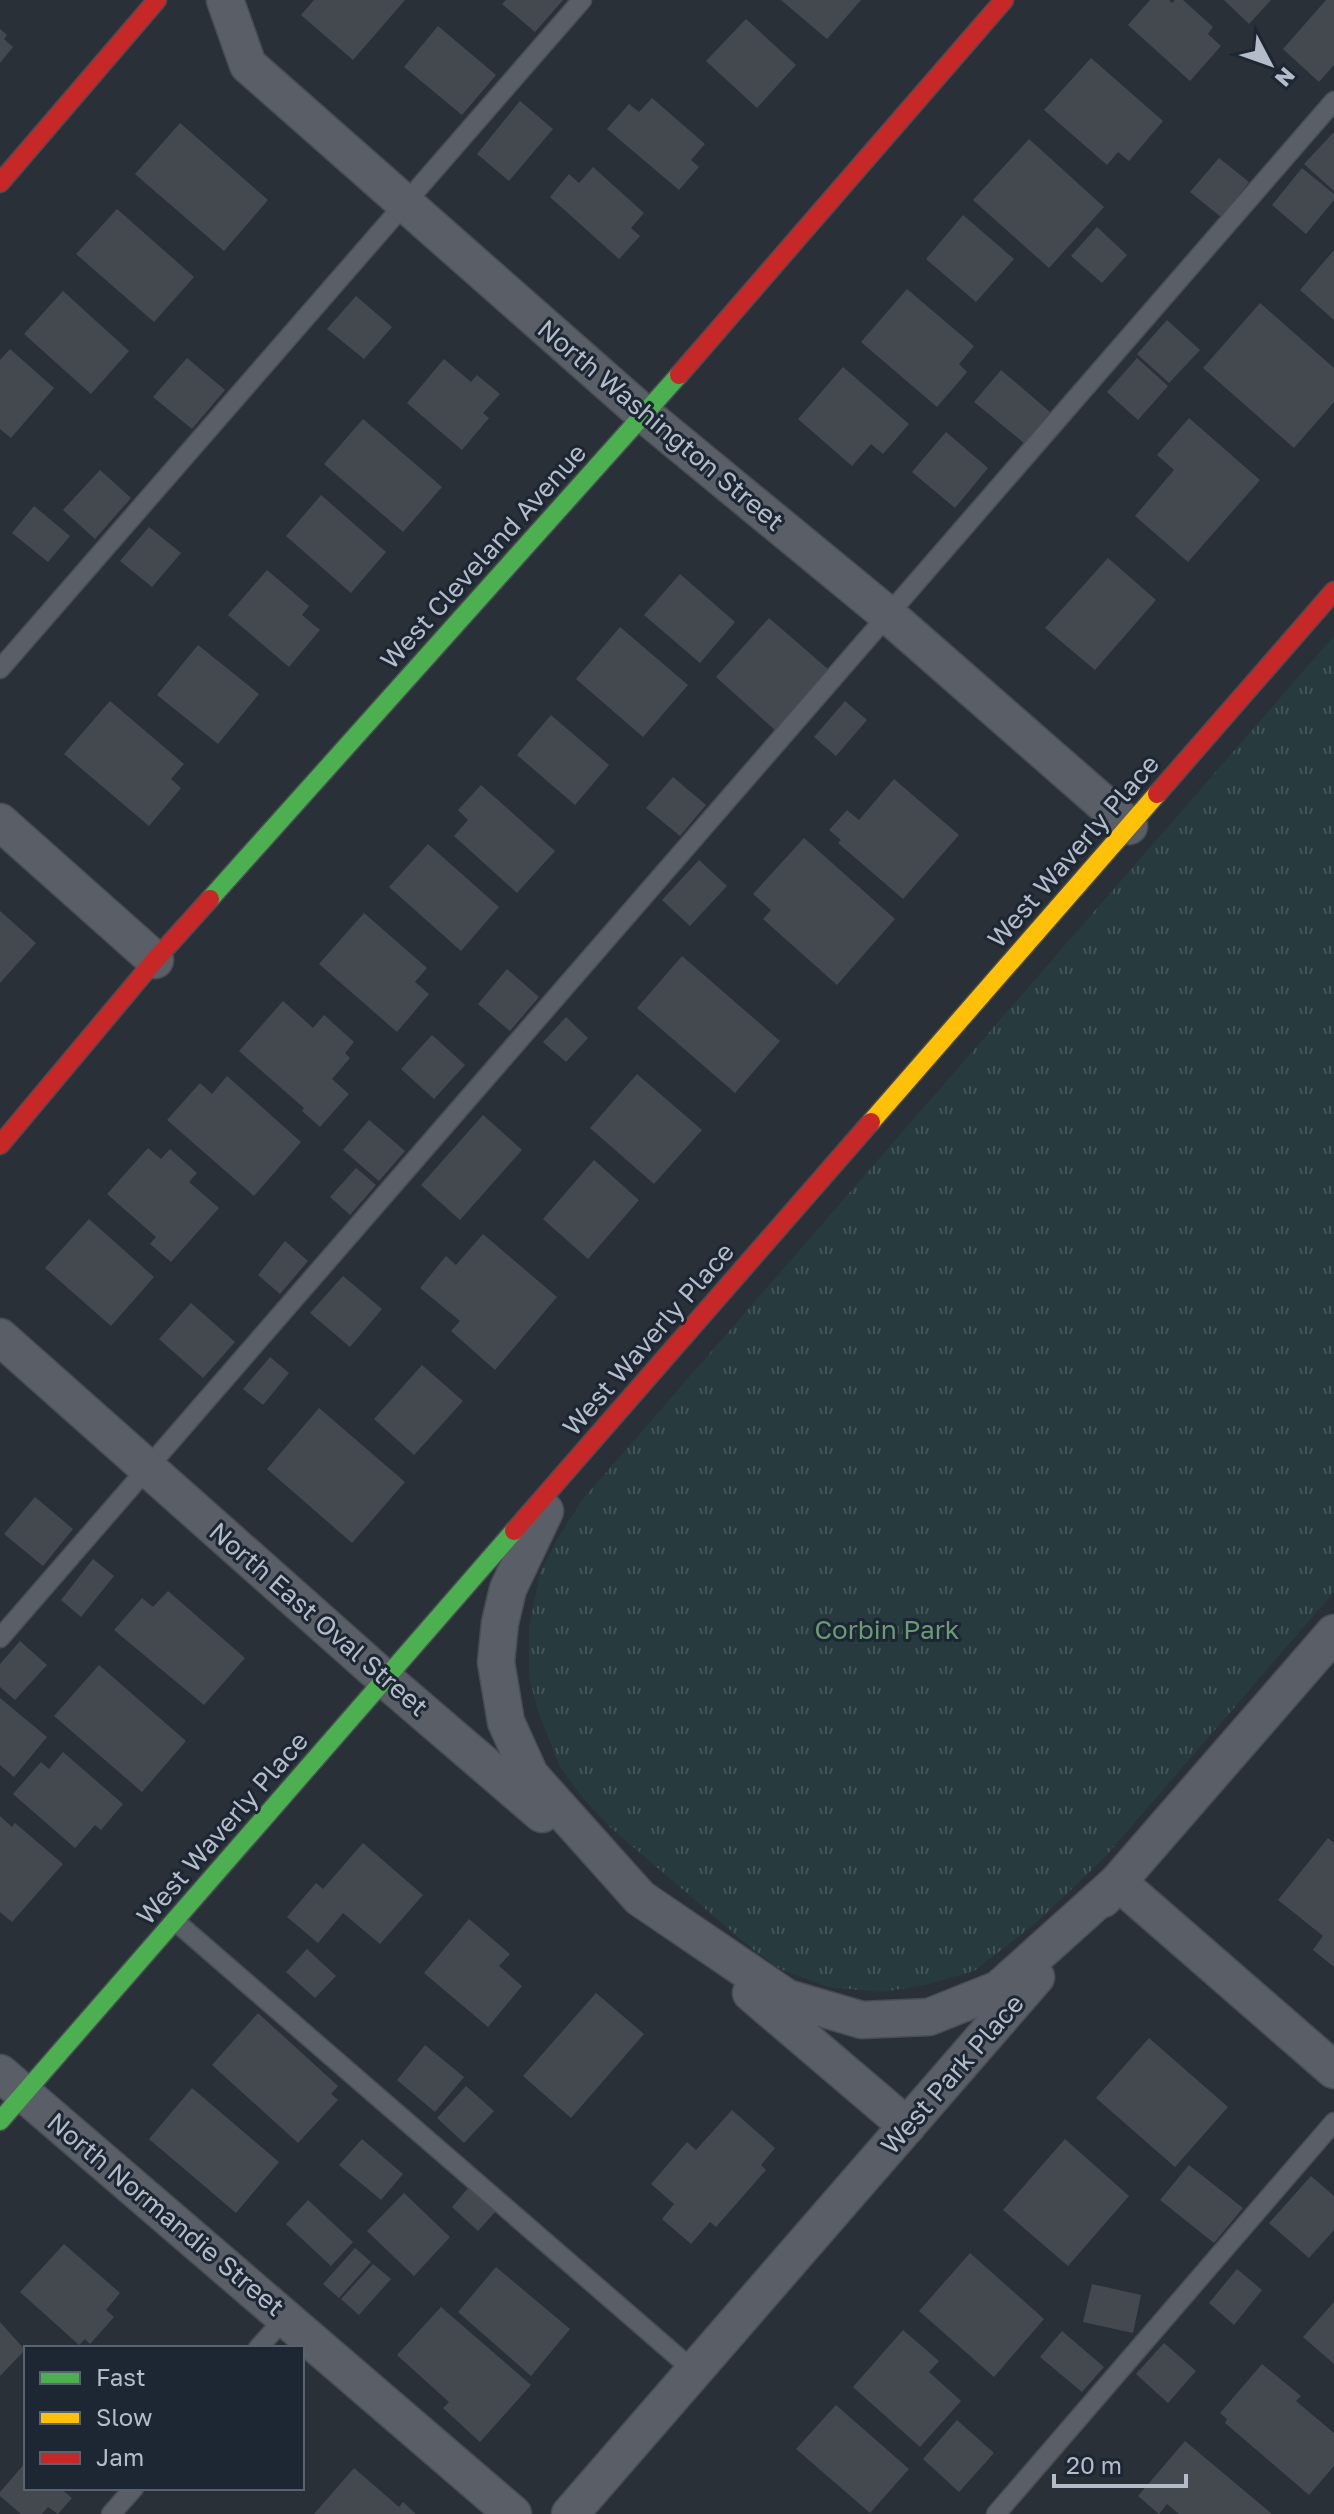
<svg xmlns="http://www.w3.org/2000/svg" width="1334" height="2514" viewBox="0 0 1334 2514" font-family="'Golos Text',sans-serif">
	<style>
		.park { fill: url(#park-tufts) }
		.building { fill: #444950 }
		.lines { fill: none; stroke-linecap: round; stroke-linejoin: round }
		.lane-casing { stroke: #484c53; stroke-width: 21 }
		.street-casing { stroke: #484c53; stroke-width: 39 }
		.fast-casing { stroke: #484c53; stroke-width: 21 }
		.slow-casing { stroke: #484c53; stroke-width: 21 }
		.jam-casing { stroke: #484c53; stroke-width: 21 }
		.lane { stroke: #5a5e66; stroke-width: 18 }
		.street { stroke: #5a5e66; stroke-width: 36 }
		.fast { stroke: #4caf50; stroke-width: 18 }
		.slow { stroke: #ffc107; stroke-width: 18 }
		.jam { stroke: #c62828; stroke-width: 18 }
		.labels { text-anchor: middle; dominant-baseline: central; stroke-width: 6; stroke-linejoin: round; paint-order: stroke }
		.street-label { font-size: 26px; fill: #b4bcc9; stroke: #1d2633 }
		.park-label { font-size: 26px; fill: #6b9a76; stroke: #1d2633 }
	</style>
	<defs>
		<pattern id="park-tufts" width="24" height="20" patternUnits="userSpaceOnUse" patternTransform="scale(2)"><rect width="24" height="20" fill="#273a3e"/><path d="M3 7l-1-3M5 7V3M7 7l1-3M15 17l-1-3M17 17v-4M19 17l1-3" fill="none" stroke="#445559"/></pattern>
	</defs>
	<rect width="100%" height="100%" fill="#2a3038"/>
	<path class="park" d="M1334 636V1592L1105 1857 1036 1923 974 1971 925 1985 882 1992 828 1987 780 1969 750 1947 610 1827 582 1797 560 1767 538 1711 529 1676V1628L540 1572 559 1536 583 1499Z"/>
	<g class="building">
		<path d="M314 0H405L353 60 301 15Z"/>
		<path d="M506 0H563L535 32 502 4Z"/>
		<path d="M781 0H861L827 39Z"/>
		<path d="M1150 0H1169L1172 3 1175 0H1183L1213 27 1208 34 1221 46 1190 81 1128 25Z"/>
		<path d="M1224 0H1271L1249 24Z"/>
		<path d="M1326 0H1334V65L1319 82 1283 49Z"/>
		<path d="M746 19 796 65 757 108 706 61Z"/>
		<path d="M438 26 496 75 462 115 404 67Z"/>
		<path d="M0 29 7 35 4 39 13 47 0 63Z"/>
		<path d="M1091 58 1163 121 1129 161 1118 152 1107 165 1044 110Z"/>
		<path d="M652 98 705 144 691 160 699 167 679 190 607 129 629 104 639 112Z"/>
		<path d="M520 101 553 129 509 181 477 154Z"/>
		<path d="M180 123 268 200 224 251 135 174Z"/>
		<path d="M1334 132V191L1304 164Z"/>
		<path d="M1029 139 1104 207 1049 268 973 200Z"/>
		<path d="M1219 158 1249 182 1221 217 1190 192Z"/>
		<path d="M593 167 644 213 631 228 640 236 619 259 550 197 569 174 579 183Z"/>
		<path d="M1302 168 1334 194V200L1306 234 1272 205Z"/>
		<path d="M117 209 194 277 154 322 76 254Z"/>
		<path d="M963 215 1014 259 976 302 926 259Z"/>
		<path d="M1097 227 1127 255 1102 283 1071 256Z"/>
		<path d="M1334 250V320L1300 290Z"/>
		<path d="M907 289 974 346 959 364 967 372 937 407 861 342Z"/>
		<path d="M63 291 129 351 91 394 24 334Z"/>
		<path d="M356 296 392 327 364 359 327 329Z"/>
		<path d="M1260 303 1334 368V402L1294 448 1203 368Z"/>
		<path d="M1167 320 1200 350 1169 383 1137 354Z"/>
		<path d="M10 349 54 388 11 438 0 429V360Z"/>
		<path d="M187 358 225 390 192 429 153 397Z"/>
		<path d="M1137 358 1168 386 1138 420 1107 392Z"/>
		<path d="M444 359 471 382 477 375 500 394 483 413 489 418 462 450 407 403Z"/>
		<path d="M843 367 909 424 883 454 871 444 852 466 798 419Z"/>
		<path d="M1001 370 1050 412 1024 443 974 402Z"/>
		<path d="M1189 418 1260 480 1188 562 1135 516 1174 470 1157 455Z"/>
		<path d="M363 419 442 487 403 532 324 464Z"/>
		<path d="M946 432 988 468 955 508 912 472Z"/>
		<path d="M100 470 131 498 95 539 63 510Z"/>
		<path d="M321 495 386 552 351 593 286 536Z"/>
		<path d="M34 506 70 536 48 562 12 533Z"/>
		<path d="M149 527 181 553 152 587 120 561Z"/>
		<path d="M1108 558 1156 600 1095 670 1045 628Z"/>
		<path d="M267 570 309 606 302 615 320 630 289 667 228 615Z"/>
		<path d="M680 574 735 622 700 663 644 615Z"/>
		<path d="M769 618 829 670 776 731 716 677Z"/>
		<path d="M620 627 688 685 643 737 576 679Z"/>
		<path d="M198 645 259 694 218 744 157 695Z"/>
		<path d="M110 701 184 764 171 779 181 788 149 826 64 754Z"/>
		<path d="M845 701 867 720 836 756 814 737Z"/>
		<path d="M551 715 609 765 575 805 517 755Z"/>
		<path d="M673 777 706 805 680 836 646 808Z"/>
		<path d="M894 779 959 835 903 899 838 843 841 840 829 830 847 810 859 820Z"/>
		<path d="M481 785 555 851 517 893 454 836 468 820 458 810Z"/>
		<path d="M804 838 895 919 837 985 763 919 771 910 753 894Z"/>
		<path d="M428 844 499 907 461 951 389 887Z"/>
		<path d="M699 860 727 886 690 926 662 900Z"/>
		<path d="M0 911 36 943 0 983Z"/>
		<path d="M364 913 427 968 415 982 429 994 397 1032 319 964Z"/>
		<path d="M682 956 780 1041 735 1093 637 1008Z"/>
		<path d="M507 969 539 997 510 1031 478 1004Z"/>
		<path d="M283 1001 313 1028 324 1015 354 1042 345 1053 350 1058 332 1079 349 1094 320 1127 302 1111 304 1108 239 1051Z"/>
		<path d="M566 1017 588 1038 566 1062 543 1042Z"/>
		<path d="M432 1035 465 1065 434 1099 401 1069Z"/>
		<path d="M637 1074 702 1130 654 1184 590 1128Z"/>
		<path d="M227 1076 301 1142 254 1196 167 1120 200 1083 212 1094Z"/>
		<path d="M483 1115 522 1150 460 1220 421 1185Z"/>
		<path d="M369 1120 405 1151 379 1181 343 1150Z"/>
		<path d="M148 1148 161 1159 170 1149 197 1173 189 1182 219 1208 171 1262 150 1244 156 1237 107 1194Z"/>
		<path d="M594 1160 639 1200 588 1259 543 1219Z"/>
		<path d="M356 1168 376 1185 350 1215 330 1197Z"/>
		<path d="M89 1219 154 1277 111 1326 45 1268Z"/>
		<path d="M483 1234 557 1297 495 1370 451 1331 460 1321 420 1288 446 1256 456 1265Z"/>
		<path d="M285 1241 308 1261 280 1294 258 1275Z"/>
		<path d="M343 1276 382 1309 350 1347 310 1313Z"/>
		<path d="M191 1303 235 1342 203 1378 159 1339Z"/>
		<path d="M270 1357 289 1373 263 1405 243 1389Z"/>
		<path d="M422 1365 463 1401 414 1455 374 1419Z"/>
		<path d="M319 1408 405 1482 352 1543 267 1469Z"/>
		<path d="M35 1497 73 1529 43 1566 4 1534Z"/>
		<path d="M93 1559 114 1576 81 1617 61 1600Z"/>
		<path d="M168 1591 245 1658 204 1705 114 1630 142 1598 153 1607Z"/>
		<path d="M20 1641 47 1665 15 1700 0 1687V1664Z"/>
		<path d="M99 1665 186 1741 142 1792 54 1716Z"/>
		<path d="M0 1698 47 1737 14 1777 0 1765Z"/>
		<path d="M63 1752 123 1804 101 1830 95 1825 75 1848 13 1794 41 1762 49 1769Z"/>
		<path d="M0 1816 12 1827 15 1823 63 1864 12 1922 0 1912Z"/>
		<path d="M1328 1838 1334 1843V1967L1313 1950 1323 1936 1278 1900Z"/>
		<path d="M363 1843 423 1895 380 1944 343 1913 318 1943 287 1917 316 1883 323 1889Z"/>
		<path d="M469 1919 510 1954 499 1966 522 1986 488 2027 424 1973Z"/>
		<path d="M307 1949 336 1976 315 1998 286 1972Z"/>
		<path d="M596 1993 644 2034 571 2118 523 2076Z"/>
		<path d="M258 2013 338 2086 331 2094 338 2100 298 2143 212 2065Z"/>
		<path d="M1149 2038 1228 2107 1175 2167 1096 2098Z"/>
		<path d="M425 2045 464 2077 435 2112 397 2080Z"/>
		<path d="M466 2086 494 2111 464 2143 437 2118Z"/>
		<path d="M192 2088 279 2162 236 2213 149 2139Z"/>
		<path d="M732 2110 775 2148 761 2165 766 2170 716 2227 710 2222 691 2244 662 2219 674 2204 651 2184 687 2142 696 2150Z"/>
		<path d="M362 2139 403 2174 381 2200 339 2165Z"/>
		<path d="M1065 2139 1129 2196 1068 2266 1003 2210Z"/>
		<path d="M1189 2165 1243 2208 1214 2243 1160 2200Z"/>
		<path d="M1311 2176 1334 2196V2230L1309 2258 1269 2223Z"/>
		<path d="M469 2187 496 2211 478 2231 452 2207Z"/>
		<path d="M404 2193 450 2237 414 2276 367 2231Z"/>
		<path d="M308 2200 353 2242 331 2266 286 2224Z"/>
		<path d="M64 2244 120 2293 106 2310 114 2317 90 2344 85 2339 79 2345 20 2292Z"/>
		<path d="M355 2248 371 2262 339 2298 323 2284Z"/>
		<path d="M970 2253 1044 2319 994 2377 919 2311Z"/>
		<path d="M373 2264 391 2279 359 2315 341 2299Z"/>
		<path d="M496 2267 570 2329 531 2376 458 2312Z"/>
		<path d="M1237 2269 1262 2290 1234 2325 1209 2303Z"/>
		<path d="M1092 2284 1141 2295 1133 2333 1083 2322Z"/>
		<path d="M1334 2302V2364L1303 2337Z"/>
		<path d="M441 2307 531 2385 480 2442 443 2408 449 2402 397 2355Z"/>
		<path d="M0 2322 25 2350 0 2376Z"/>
		<path d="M903 2330 939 2361 929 2372 961 2401 920 2447 853 2387Z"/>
		<path d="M1062 2331 1104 2367 1082 2392 1040 2357Z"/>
		<path d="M1164 2343 1196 2371 1168 2403 1136 2374Z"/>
		<path d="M1262 2364 1301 2396 1296 2401 1334 2433V2466L1309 2495 1225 2423 1227 2419 1220 2413Z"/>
		<path d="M836 2405 909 2469 870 2513 796 2449Z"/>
		<path d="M957 2420 994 2453 959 2492 923 2459Z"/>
		<path d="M1185 2441 1272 2514H1179L1167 2504 1159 2514 1138 2496Z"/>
		<path d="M26 2462V2488H60L72 2498 58 2514 48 2507 42 2514H21L0 2496V2492Z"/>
		<path d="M354 2468 399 2507 403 2502 416 2514H314Z"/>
	</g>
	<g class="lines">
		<g class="lane-casing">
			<g id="lane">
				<path d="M0 669 582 0"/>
				<path d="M0 1638 1334 101"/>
				<path d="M175 1921 694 2371"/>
				<path d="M258 2348 286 2317"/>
				<path d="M111 2514 134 2488"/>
				<path d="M996 2514 1334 2122"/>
			</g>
		</g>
		<g class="street-casing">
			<g id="street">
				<path d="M225 0 248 65 645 415 888 615 1129 826"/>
				<path d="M0 822 155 960"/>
				<path d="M0 1337 386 1680 542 1814"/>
				<path d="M545 1511 508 1589 500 1623 496 1662 506 1722 530 1775 640 1898 787 1998 862 2020 929 2017 999 1989 1118 1882 1334 2070"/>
				<path d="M1103 1899 1334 1633"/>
				<path d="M751 1993 907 2126"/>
				<path d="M0 2073 513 2514"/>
				<path d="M570 2514 1036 1977"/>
			</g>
		</g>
		<g class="fast-casing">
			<g id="fast">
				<path d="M210 899 679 375"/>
				<path d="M0 2121 514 1531"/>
			</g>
		</g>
		<g class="slow-casing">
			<path id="slow" d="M871 1122 1157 794"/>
		</g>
		<g class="jam-casing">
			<g id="jam">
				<path d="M0 183 157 0"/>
				<path d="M679 375 1004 0"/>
				<path d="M1157 794 1334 591"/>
				<path d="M0 1145 155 960 210 899"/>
				<path d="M514 1531 871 1122"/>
			</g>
		</g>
		<use href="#lane" class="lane"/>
		<use href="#street" class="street"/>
		<use href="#fast" class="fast"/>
		<use href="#slow" class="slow"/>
		<use href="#jam" class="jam"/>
	</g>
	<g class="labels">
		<g class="street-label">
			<text transform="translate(661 425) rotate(40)">North Washington Street</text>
			<text transform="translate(483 556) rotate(-48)">West Cleveland Avenue</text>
			<text transform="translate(1073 851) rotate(-49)">West Waverly Place</text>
			<text transform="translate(648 1339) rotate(-49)">West Waverly Place</text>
			<text transform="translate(319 1619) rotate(41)">North East Oval Street</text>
			<text transform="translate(222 1828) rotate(-49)">West Waverly Place</text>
			<text transform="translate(952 2074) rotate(-49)">West Park Place</text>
			<text transform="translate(166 2214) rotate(40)">North Normandie Street</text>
		</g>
		<g class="park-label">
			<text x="887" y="1629">Corbin Park</text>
		</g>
	</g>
	<rect x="24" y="2346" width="280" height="144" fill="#1d2633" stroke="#59626f" stroke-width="2"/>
	<rect x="40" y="2372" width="40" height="12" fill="#4caf50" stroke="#59626f" stroke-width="2"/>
	<text x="96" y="2386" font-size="24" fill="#b4bcc9">Fast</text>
	<rect x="40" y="2412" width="40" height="12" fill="#ffc107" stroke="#59626f" stroke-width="2"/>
	<text x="96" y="2426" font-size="24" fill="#b4bcc9">Slow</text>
	<rect x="40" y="2452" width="40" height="12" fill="#c62828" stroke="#59626f" stroke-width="2"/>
	<text x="96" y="2466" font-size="24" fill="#b4bcc9">Jam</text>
	<g transform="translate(1270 64) rotate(131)" stroke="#1d2633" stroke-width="6" paint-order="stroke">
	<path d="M0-6L14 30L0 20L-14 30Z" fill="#b4bcc9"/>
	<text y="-12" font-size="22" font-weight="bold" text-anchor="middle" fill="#b4bcc9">N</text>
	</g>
	<path d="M1054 2474v12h132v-12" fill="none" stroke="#b4bcc9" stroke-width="4"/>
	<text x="1066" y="2474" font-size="24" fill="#b4bcc9" stroke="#1d2633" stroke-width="6" paint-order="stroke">20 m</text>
</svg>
